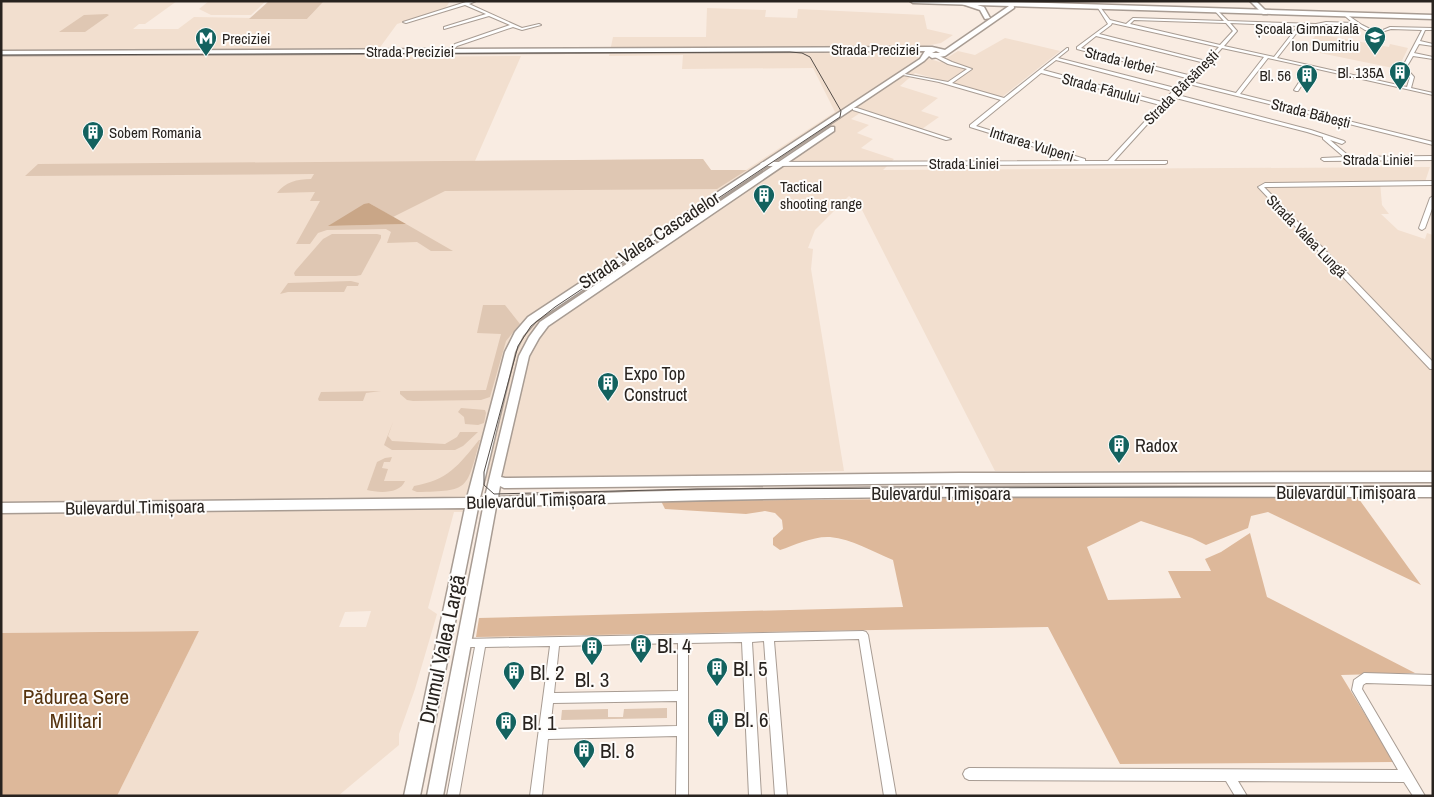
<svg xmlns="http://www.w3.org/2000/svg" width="1434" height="797" viewBox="0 0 1434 797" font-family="'Archivo Narrow',sans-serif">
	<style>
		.built { fill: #f2dfcf; fill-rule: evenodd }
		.green { fill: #dfc7b3 }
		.forest { fill: #ddb89a }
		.water { fill: #c9a687 }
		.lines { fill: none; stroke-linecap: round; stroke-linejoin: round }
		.street-casing { stroke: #a89c93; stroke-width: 2 }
		.secondary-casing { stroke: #a89c93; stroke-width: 3 }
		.primary-casing { stroke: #a89c93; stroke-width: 3 }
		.street { fill: #fff; fill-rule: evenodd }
		.secondary { fill: #fff; fill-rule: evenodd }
		.primary { fill: #fff; fill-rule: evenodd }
		.tram { stroke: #544d48; stroke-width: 1 }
		.labels { text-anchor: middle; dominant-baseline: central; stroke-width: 4; stroke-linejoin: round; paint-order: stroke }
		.far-poi-label { font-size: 15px; fill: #28231f; stroke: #fefcfa; text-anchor: end }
		.far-street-label { font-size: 15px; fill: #28231f; stroke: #fefcfa }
		.street-label { font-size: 18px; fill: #28231f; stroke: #fefcfa }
		.poi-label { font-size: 18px; fill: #28231f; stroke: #fefcfa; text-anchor: start }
		.near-poi-label { font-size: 21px; fill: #28231f; stroke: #fefcfa; text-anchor: start }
		.near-street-label { font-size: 21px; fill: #28231f; stroke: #fefcfa }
		.near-park-label { font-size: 21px; fill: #56330e; stroke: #fefcfa }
	</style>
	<rect width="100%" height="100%" fill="#f9ece2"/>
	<g class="built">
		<path d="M1 1H177L145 24H139L133 29H178L194 17 307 19 324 1H450L445 9 397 24 373 57 521 56 475 161 703 159 711 170H746L835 112 813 68 682 69 683 55 609 56 613 37H706L707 8 766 10 765 17 797 18 798 9 924 15 927 29 953 35 941 43 925 46 879 47 881 52 913 54 940 62 958 51 975 55 1005 38 1060 51 1002 97 915 73 900 86 938 98 921 111 939 117 922 129 863 111 851 119 869 125 857 133 873 139 861 148 894 159 883 170 1430 167 1425 182H1380L1382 205 1389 214H1381L1398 230 1425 239 1427 233 1433 235V472L995 471 859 204 849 196 815 230 808 248 813 249 811 269 844 471 473 481 465 512H454L428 608 437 614 415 689 399 734V745L338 796H117L199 631 1 633ZM371 611 366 627H339L345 612Z"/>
		<path d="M209 1H266L251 15H211L199 9Z"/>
		<path d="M1317 34 1389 47 1390 44 1408 48 1398 69 1320 53 1322 49 1308 45Z"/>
	</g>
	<g class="green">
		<path d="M269 1H324L307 19H249Z"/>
		<path d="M107 14 109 15 85 32H59L84 15Z"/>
		<path d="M703 159 711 170H747L717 189 445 191 393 217 369 203 329 226 406 224 453 251H431L417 242 387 243 391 232 386 229 327 230 318 233 310 244H296L320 201H310L315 192 277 193C285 182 297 179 311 179L314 174 25 176 38 164Z"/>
		<path d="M332 234H377L381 235V238L361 275 356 276H295L294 273 296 270 323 239Z"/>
		<path d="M351 281 359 283 358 286H347L344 292H288L280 294 288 283Z"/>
		<path d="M483 305H505L520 324 506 341 490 397 481 400 413 401 407 400 400 394V391L486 390 501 334 477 333Z"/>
		<path d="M381 391 366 393 363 401H319L318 399 321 392Z"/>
		<path d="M461 408 485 410 486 413 484 423 478 425 465 424 464 417 458 412Z"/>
		<path d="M393 422 388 436 392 441 445 444 457 437 460 432H478L463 446 455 450H392L384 445Z"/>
		<path d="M479 440H480C466 490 470 491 417 492L412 490 414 486C448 480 458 466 479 440Z"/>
		<path d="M392 457 390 462H384L382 468 388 469 384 481H405C400 494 379 493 367 490L377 462 385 458Z"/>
		<path d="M667 708V718L561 720 562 710 608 709V717H623L624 709Z"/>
	</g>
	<g class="forest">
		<path d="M1356 495 1421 585 1268 512 1251 516 1248 528 1206 545 1192 538 1141 521 1087 547 1108 600 1181 598 1168 571H1211L1205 559 1221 552 1250 533 1267 597 1415 673 1341 675 1394 762 1120 764 1048 627 476 637 479 618 903 607 893 560C873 552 852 539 830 537 813 536 795 545 780 550L773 545V538L783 529 782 520 775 513 765 511 746 514 665 509 661 501Z"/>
		<path d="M199 631 117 796H1V633Z"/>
	</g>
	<path class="water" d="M369 203 406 224 328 226 364 204Z"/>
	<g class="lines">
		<g class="street-casing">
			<g id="street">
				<path d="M469 1H476L469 4 522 28 539 24 541 25 522 30 513 27 457 46 451 52 449 51 455 44 510 25 489 16 444 29V27L486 14 465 5 406 23 403 22Z"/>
				<path d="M1100 7 1110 20 1126 24 1133 18 1224 21 1215 11 1217 10 1228 21 1316 24 1326 22 1353 23 1345 16 1346 14 1362 25 1372 30H1383L1390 27 1433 28V30H1425L1420 41 1433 44V46L1419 44 1414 53 1433 57V59L1413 56 1406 68 1414 77 1411 88 1433 93V95L1313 68 1298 91H1296L1294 90 1309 67 1268 58 1240 94 1433 142V145L1189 84 1182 85 1174 94 1311 130 1344 141 1345 142 1342 144 1330 140 1350 157 1433 156V160L1324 161 1321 159 1322 158 1344 157 1323 139V137L1307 132 1172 97 1114 161H1167V163L1165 164 763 166 760 164 763 162 1080 161 970 127V125L1001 100 939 82 903 75 905 74 948 82 967 69 948 64 935 57V56L937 55 952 62 972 69 952 83 1004 98 1067 48H1068V50L1058 58 1175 88C1181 81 1185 84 1190 79L1077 49V47L1108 24 1098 8ZM1134 20 1226 23 1233 31 1220 45 1130 24ZM1112 23 1219 47 1206 61 1099 34 1111 25ZM1230 23 1298 26 1274 57 1224 46 1237 31ZM1326 24 1357 25 1365 30 1378 33 1391 29 1422 30 1402 68 1410 77 1407 87 1277 58 1302 26H1316ZM1096 36 1205 63 1192 76 1081 48ZM1222 48 1264 57 1236 93 1192 82ZM1056 60 1173 91 1162 102 1043 70ZM1041 73 1160 105 1108 161H1085V159L976 126Z"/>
				<path d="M853 108H857L951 139 946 140 853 110Z"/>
				<path d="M1433 181V185L1264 187 1433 362V369H1430L1258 187 1265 183Z"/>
				<path d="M1433 196V206L1425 228 1422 230 1420 229 1419 228 1430 198Z"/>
				<path d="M863 631 866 632 868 635 896 796H884L859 639 774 641 787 796H775L764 641 752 642 761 796H749L742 642 688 643V796H676L677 736 548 739 542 796H530L550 646 485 647 459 796H447L475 647H463L460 646 458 643 460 640 463 639ZM678 643V691L554 693 559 646ZM677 701V726L550 729 553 703Z"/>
				<path d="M1364 673 1433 675V685L1366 683 1363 685 1362 689 1425 796H1413L1404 782 1238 781 1247 796H1235L1226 781 969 780 965 778 963 774 965 770 969 768 1398 770 1352 690 1354 680Z"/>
			</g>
		</g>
		<g class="secondary-casing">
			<g id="secondary">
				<path d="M964 1 984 7 990 18 985 19 980 10 962 4Z"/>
				<path d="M1009 1H1013L1014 8 945 56 932 58 929 56 924 61 536 321 523 336 515 352 480 498 485 497 519 356 529 337 540 322 831 127H834V131L548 326 539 338 529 356 501 477 505 478 959 473 1433 472V482L959 483 504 488 500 486 498 497C809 483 1121 488 1433 487V497C1121 497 808 493 496 507L443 796H427L483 508H478L420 796H404L465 508 1 513V503L467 498 505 352 515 332 528 317 920 59 925 51 1 55V51L932 47 945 50 1009 6ZM936 51 940 53H932Z"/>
				<path d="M1250 1H1256L1267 12V14H1263Z"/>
			</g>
		</g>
		<g class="primary-casing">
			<path id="primary" d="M910 1H982L1433 15V19L913 3Z"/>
		</g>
		<use href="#street" class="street"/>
		<use href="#secondary" class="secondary"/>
		<use href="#primary" class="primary"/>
		<path class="tram" d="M1 55 790 52 802 53 810 57 841 111 840 117 555 307 531 326 518 346 484 472V485L494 494 697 489 1433 486"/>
	</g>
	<defs>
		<g id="school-pin" transform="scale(1.125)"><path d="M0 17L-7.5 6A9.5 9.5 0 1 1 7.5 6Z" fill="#13625f" stroke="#fefcfa"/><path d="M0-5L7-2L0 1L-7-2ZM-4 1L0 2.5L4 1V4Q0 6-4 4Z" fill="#fff"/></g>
		<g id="metro-pin" transform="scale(1.125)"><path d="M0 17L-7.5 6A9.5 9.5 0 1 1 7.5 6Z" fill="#13625f" stroke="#fefcfa"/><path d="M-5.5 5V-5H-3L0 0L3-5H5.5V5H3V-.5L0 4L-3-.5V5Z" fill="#fff"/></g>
		<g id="building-pin" transform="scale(1.125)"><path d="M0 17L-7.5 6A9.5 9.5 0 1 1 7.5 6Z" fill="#13625f" stroke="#fefcfa"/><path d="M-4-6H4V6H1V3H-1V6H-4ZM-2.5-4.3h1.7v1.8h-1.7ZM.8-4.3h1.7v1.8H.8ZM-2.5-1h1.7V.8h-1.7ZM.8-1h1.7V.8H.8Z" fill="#fff"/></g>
	</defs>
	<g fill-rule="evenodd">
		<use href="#school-pin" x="1375" y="37"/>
		<use href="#metro-pin" x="206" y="38"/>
		<use href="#building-pin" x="1400" y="72"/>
		<use href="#building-pin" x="1307" y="75"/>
		<use href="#building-pin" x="93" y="132"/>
		<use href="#building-pin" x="764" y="195"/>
		<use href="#building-pin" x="608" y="383"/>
		<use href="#building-pin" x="1119" y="445"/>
		<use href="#building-pin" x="641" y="645"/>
		<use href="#building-pin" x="592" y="647"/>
		<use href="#building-pin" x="717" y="668"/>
		<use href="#building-pin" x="514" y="672"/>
		<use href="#building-pin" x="718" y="719"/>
		<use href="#building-pin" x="506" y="722"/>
		<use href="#building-pin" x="584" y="750"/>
	</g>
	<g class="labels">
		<g class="far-poi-label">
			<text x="1359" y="28">Școala Gimnazială<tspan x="1359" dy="17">Ion Dumitriu</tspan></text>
			<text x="222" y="38" text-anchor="start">Preciziei</text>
			<text x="1384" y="72">Bl. 135A</text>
			<text x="1291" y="75">Bl. 56</text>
			<text x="109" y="132" text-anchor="start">Sobem Romania</text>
			<text x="780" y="186" text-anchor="start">Tactical<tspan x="780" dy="17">shooting range</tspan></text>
		</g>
		<g class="far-street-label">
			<text x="875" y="49">Strada Preciziei</text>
			<text x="410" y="51">Strada Preciziei</text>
			<text transform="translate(1120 60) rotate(14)">Strada Ierbei</text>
			<text transform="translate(1181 87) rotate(-45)">Strada Bârsănești</text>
			<text transform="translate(1101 88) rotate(15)">Strada Fânului</text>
			<text transform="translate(1311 113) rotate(14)">Strada Băbești</text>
			<text transform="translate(1032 144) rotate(17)">Intrarea Vulpeni</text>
			<text x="1378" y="159">Strada Liniei</text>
			<text x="964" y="163">Strada Liniei</text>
			<text transform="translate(1307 236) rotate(46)">Strada Valea Lungă</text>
		</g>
		<g class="street-label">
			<text transform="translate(649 240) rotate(-33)">Strada Valea Cascadelor</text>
			<text x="1346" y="492">Bulevardul Timișoara</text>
			<text x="941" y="493">Bulevardul Timișoara</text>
			<text transform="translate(536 500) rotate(-2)">Bulevardul Timișoara</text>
			<text transform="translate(135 507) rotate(-1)">Bulevardul Timișoara</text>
		</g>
		<g class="poi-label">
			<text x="624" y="373">Expo Top<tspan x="624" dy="21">Construct</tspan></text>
			<text x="1135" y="445">Radox</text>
		</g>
		<g class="near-poi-label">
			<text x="657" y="645">Bl. 4</text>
			<text x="733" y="668">Bl. 5</text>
			<text x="530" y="672">Bl. 2</text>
			<text x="592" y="679" text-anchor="middle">Bl. 3</text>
			<text x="734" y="719">Bl. 6</text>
			<text x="522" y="722">Bl. 1</text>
			<text x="600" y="750">Bl. 8</text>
		</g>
		<g class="near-street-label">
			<text transform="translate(442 649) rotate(-78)">Drumul Valea Largă</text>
		</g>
		<g class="near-park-label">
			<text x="76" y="696">Pădurea Sere<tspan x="76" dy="24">Militari</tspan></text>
		</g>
	</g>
	<rect width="1434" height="797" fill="none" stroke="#28231f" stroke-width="5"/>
</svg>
